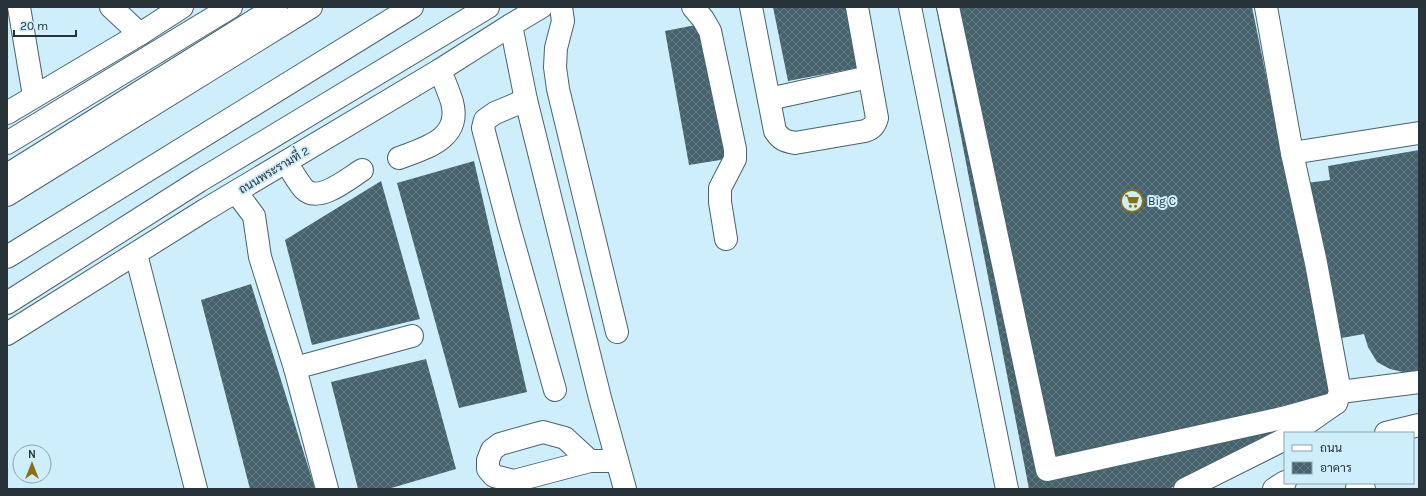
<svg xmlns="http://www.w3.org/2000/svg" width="1426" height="496" viewBox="0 0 1426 496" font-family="Karla,Sarabun,sans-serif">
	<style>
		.building { fill: url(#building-cross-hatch) }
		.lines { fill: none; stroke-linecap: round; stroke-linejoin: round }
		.minor-casing { stroke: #47636e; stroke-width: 24 }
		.major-casing { stroke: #47636e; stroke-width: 24 }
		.highway-casing { stroke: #47636e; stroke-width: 24 }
		.minor { stroke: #fff; stroke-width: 22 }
		.major { stroke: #fff; stroke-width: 22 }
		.highway { stroke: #fff; stroke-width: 22 }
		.labels { text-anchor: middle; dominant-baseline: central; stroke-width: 4; stroke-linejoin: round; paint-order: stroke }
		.street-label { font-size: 12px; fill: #273338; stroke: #cfeefb }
		.poi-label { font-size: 12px; fill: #273338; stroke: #cfeefb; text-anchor: start }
	</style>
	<defs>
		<pattern id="building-cross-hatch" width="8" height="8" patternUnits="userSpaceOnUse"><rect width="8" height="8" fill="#46626d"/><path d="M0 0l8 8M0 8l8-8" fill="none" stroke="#647a82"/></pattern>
	</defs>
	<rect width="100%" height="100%" fill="#cfeefb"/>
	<g class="building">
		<path d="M773 7H849L861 67 788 81Z"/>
		<path d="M936 7H1252L1331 395 1276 407 1279 430 1169 489H1029Z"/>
		<path d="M701 24 726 159 689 165 665 31Z"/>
		<path d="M1419 150V370L1407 373 1390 369 1377 362 1368 347 1364 334 1336 339 1306 183 1330 180 1328 166Z"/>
		<path d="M474 161 527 392 459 408 397 183Z"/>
		<path d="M381 181 420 319 312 345 285 240Z"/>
		<path d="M251 284 315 489H250L201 300Z"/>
		<path d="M426 359 456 469 388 489H358L331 382Z"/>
	</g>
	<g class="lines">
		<g class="minor-casing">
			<g id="minor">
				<path d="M19 7 34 96"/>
				<path d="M111 7 140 34"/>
				<path d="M561 7 563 21 556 48 555 67 558 89 617 332"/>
				<path d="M693 7 703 19 710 31 735 149V159L720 188V202L726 239"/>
				<path d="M751 7 775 131C781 140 785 141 795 143L865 131C873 128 875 125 877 118L857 7"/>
				<path d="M910 7 1007 489"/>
				<path d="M948 7 1047 470 1282 418 1336 403"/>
				<path d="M1266 7 1292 153 1316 263 1340 392 1336 403 1293 433"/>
				<path d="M511 25 526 100 600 398 625 489"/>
				<path d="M769 99 869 77"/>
				<path d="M526 100 495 113 485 120 483 128 509 227 555 390"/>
				<path d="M1292 153 1419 133"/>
				<path d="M399 158C425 148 462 139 452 102 449 92 444 81 440 70"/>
				<path d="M286 162C292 171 297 181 304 189 319 204 349 178 362 170"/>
				<path d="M236 192 254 216 260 257 295 368 327 489"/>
				<path d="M136 254 196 489"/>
				<path d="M295 368 412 336"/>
				<path d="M1340 392 1419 382"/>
				<path d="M1386 433 1419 425"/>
				<path d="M590 461 565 438 543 432 500 444 492 450 488 460V469L494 476 514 481 590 461H617"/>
				<path d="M1357 488 1364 489"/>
				<path d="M1185 489 1285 439"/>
				<path d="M1274 489 1285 482"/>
			</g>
		</g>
		<g class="major-casing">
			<g id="major">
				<path d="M7 113 140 34 182 7"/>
				<path d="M7 143 231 7"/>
				<path d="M7 303 199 181 488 7"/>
				<path d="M7 334 205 210 440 70 511 25 541 7"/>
			</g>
		</g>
		<g class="highway-casing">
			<g id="highway">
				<path d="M7 175 276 7"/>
				<path d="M7 195 311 7"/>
				<path d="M7 257 412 7"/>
			</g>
		</g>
		<use href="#minor" class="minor"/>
		<use href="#major" class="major"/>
		<use href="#highway" class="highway"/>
	</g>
	<defs>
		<g id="supermarket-ring" transform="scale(1.15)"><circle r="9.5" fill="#cfeefb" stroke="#8c7013" stroke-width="1.5"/><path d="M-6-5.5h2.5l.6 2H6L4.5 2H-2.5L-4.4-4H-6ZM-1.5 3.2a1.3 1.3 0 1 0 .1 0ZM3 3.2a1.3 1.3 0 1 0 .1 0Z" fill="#8c7013"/></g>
	</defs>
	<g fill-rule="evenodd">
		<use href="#supermarket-ring" x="1132" y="201"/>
	</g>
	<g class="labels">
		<g class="street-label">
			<text transform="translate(274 170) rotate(-31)">ถนนพระรามที่ 2</text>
		</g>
		<g class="poi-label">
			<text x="1148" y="201">Big C</text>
		</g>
	</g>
	<rect width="1426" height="496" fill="none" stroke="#273338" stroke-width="16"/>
	<rect x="1284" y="432" width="130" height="52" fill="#cfeefb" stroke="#8ca3ad"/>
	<rect x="1292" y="445" width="20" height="6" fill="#ffffff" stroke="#8ca3ad"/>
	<text x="1320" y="452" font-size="12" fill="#273338">ถนน</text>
	<rect x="1292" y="462" width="20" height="12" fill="url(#building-cross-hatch)" stroke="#8ca3ad"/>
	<text x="1320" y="472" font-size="12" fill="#273338">อาคาร</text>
	<g transform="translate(32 464)"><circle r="19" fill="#cfeefb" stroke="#8ca3ad"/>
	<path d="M0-3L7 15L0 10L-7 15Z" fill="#8c7013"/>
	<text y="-6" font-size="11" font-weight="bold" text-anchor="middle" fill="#273338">N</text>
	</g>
	<path d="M14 30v6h62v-6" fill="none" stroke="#273338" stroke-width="2"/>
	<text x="20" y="30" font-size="12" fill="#273338" stroke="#cfeefb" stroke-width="3" paint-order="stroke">20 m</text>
</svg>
